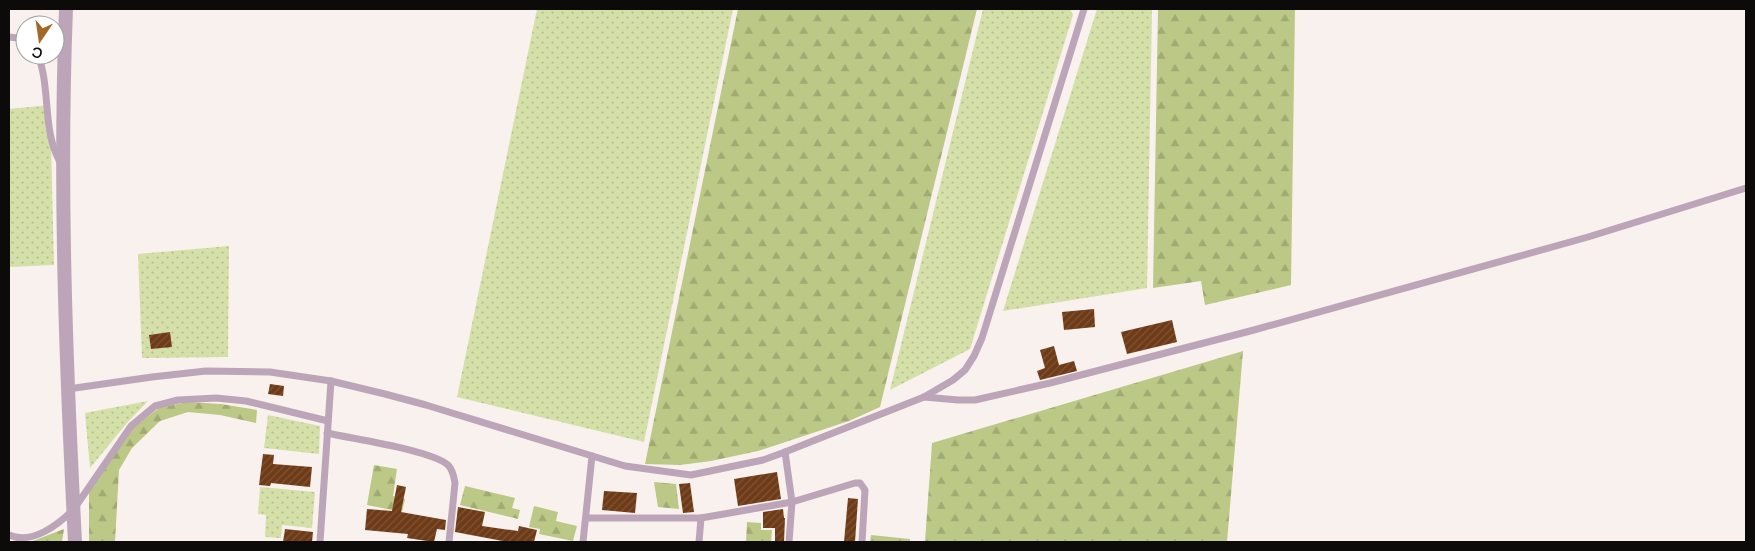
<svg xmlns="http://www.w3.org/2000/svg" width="1755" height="551" viewBox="0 0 1755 551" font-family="Manrope,sans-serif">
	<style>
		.grass { fill: url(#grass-dots) }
		.forest { fill: url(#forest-firs) }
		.building { fill: url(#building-hatch) }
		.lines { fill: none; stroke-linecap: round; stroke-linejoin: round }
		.lane { stroke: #bda5b9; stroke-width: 7 }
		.street { stroke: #bda5b9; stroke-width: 14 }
	</style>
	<defs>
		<pattern id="grass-dots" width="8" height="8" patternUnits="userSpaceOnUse" patternTransform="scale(1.25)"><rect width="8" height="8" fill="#d5e0a9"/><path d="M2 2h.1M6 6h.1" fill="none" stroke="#b6bf90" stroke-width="1.8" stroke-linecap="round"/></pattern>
		<pattern id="forest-firs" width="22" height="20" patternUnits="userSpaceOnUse" patternTransform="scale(1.25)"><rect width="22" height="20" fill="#bcc886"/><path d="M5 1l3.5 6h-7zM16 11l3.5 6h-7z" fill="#a0aa72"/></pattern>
		<pattern id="building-hatch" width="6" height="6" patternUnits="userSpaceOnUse" patternTransform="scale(1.25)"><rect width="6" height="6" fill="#6f3b17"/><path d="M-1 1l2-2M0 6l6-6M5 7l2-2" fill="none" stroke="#7d5437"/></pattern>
	</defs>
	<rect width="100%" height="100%" fill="#f9f1ed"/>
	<g class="grass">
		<path d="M537 9H733L644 442 457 397Z"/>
		<path d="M983 9H1070L1073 15 970 349 890 390Z"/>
		<path d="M1097 9H1152L1147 288 1003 311Z"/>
		<path d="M50 105 54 265 9 267V109Z"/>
		<path d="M229 246 228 357 142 358 138 254Z"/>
		<path d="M148 401 127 423 90 468 85 413Z"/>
		<path d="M268 415 320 426 319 454 264 448Z"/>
		<path d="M260 487 315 492 312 528 282 525 281 538 265 537 266 515 258 514Z"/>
	</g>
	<g class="forest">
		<path d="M738 9H977L880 407 849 421 758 451 711 461 680 465 645 464Z"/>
		<path d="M1158 9H1295L1291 285 1205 305 1201 281 1153 288Z"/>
		<path d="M1243 351 1227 542H925L932 443Z"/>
		<path d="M187 402 221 404 257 410 256 423 220 415 188 412 160 421 132 448 119 470 115 542H89V484L134 427 159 408Z"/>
		<path d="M374 465 397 469 393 496 405 499 402 512 367 505Z"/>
		<path d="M654 482 676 484 679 509 658 507Z"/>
		<path d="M465 486 515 498 512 508 520 510 518 519 460 505Z"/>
		<path d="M534 506 558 512 556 521 577 526 573 541 539 534 540 529 529 527Z"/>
		<path d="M747 522 761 523V530H772L771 542H746Z"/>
		<path d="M64 529 62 542H30Z"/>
		<path d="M871 535 910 539V542H870Z"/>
	</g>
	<g class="building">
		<path d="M1094 309 1095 327 1064 330 1062 312Z"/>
		<path d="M1172 320 1177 342 1127 354 1121 332Z"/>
		<path d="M170 332 172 347 151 349 149 335Z"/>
		<path d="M1054 346 1059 365 1074 361 1077 371 1040 380 1037 371 1045 368 1040 350Z"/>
		<path d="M270 384 284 386 283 396 268 394Z"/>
		<path d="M263 454 274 455 273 464 312 467 310 487 271 483 270 486 259 485Z"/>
		<path d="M777 472 781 499 738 506 734 479Z"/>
		<path d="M690 483 694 512 683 513 679 484Z"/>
		<path d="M397 485 406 487 401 512 446 520 445 530 437 529 434 542 407 538 408 534 365 530 367 509 392 511Z"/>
		<path d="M604 491 637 493 635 513 602 510Z"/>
		<path d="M848 498 858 499 855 542H844Z"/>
		<path d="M458 507 485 512 482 526 518 531 519 526 537 530 534 542H508L455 532Z"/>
		<path d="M783 509 784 518H785L784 542H775V528H763V512Z"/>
		<path d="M285 529 313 532 312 542H283Z"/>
	</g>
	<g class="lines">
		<g class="lane">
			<path d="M9 37 25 39"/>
			<path d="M38 55C51 89 42 130 60 162"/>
			<path d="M68 389 152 377 206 371 270 372 331 381 385 394 426 405 625 466 691 475 763 460 785 452 924 397 953 380 965 370 974 356 982 338 1084 9"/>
			<path d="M924 397 958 400H975L1050 383 1254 330 1588 237 1746 188"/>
			<path d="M327 433C353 439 431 450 448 465 453 470 454 477 455 483L449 542"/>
			<path d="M785 452 792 502 789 542"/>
			<path d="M586 518H701L699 542"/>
			<path d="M701 518 792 502 855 483H860L865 490 862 542"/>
			<path d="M9 535C32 545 58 525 74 509L131 426 155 406 178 400 216 398 246 401 328 421"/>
			<path d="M320 542 331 381"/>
			<path d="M583 542 592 456"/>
		</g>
		<path class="street" d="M66 9C59 187 66 365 75 542"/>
	</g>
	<rect width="1755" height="551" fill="none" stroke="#0d0b09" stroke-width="20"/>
	<g transform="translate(40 40) rotate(193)"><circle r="24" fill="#ffffff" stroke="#9e9d9d"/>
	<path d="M0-4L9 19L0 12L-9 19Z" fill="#a16826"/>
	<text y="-8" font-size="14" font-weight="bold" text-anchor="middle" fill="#0d0b09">С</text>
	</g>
</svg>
